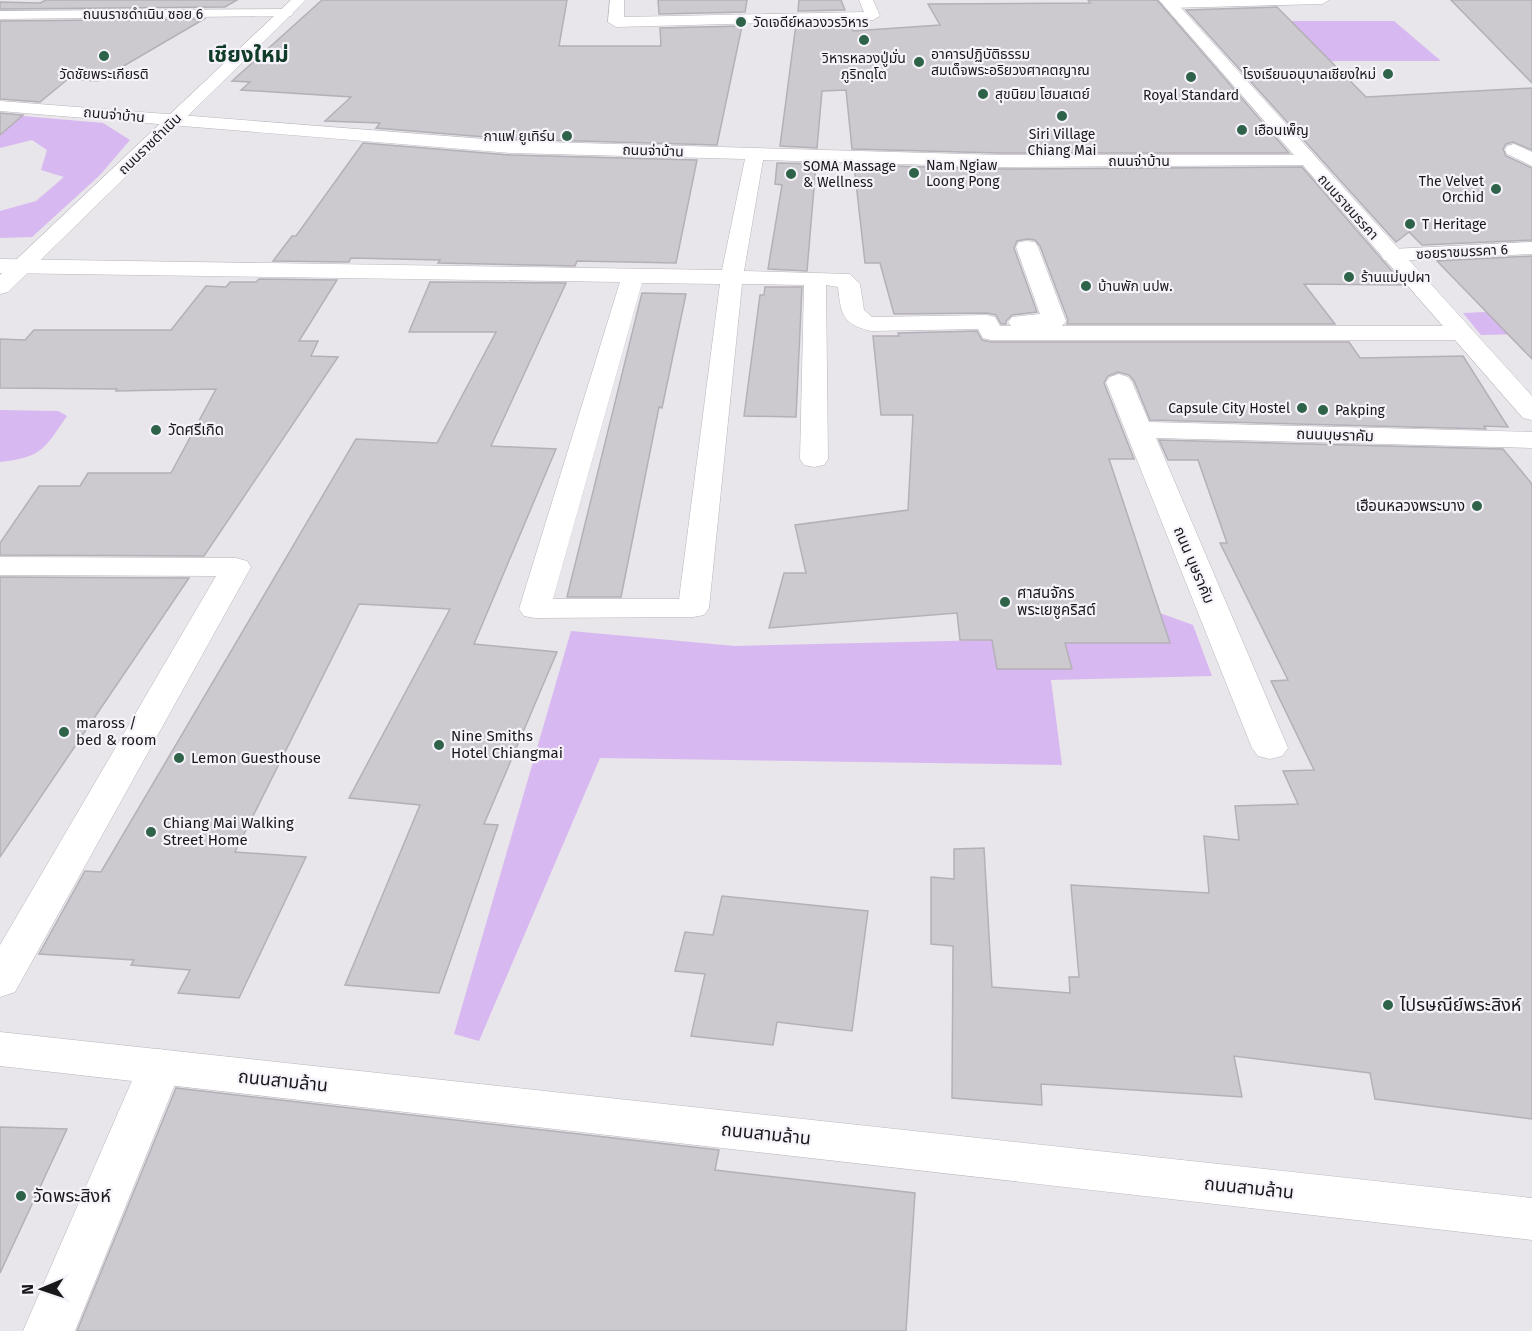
<svg xmlns="http://www.w3.org/2000/svg" width="1532" height="1331" viewBox="0 0 1532 1331" font-family="'Fira Sans','Noto Sans Thai',sans-serif">
	<style>
		.green { fill: #d8b8f0 }
		.building { fill: #ccc9cf; stroke: #b4b0b7; stroke-width: 1.5 }
		.lines { fill: none; stroke-linecap: round; stroke-linejoin: round }
		.street-casing { stroke: #b9b6bc; stroke-width: 1 }
		.secondary-casing { stroke: #b9b6bc; stroke-width: 1 }
		.street { fill: #fff; fill-rule: evenodd }
		.secondary { fill: #fff; fill-rule: evenodd }
		.poi-dot { fill: #2e6349; stroke: #f6f2f9; stroke-width: 2 }
		.labels { text-anchor: middle; dominant-baseline: central; stroke-width: 4.5; stroke-linejoin: round; paint-order: stroke }
		.far-street-label { font-size: 14px; fill: #181719; stroke: #f6f2f9 }
		.far-poi-label { font-size: 14px; fill: #181719; stroke: #f6f2f9; text-anchor: start }
		.poi-label { font-size: 15px; fill: #181719; stroke: #f6f2f9; text-anchor: start }
		.street-label { font-size: 15px; fill: #181719; stroke: #f6f2f9 }
		.near-poi-label { font-size: 18px; fill: #181719; stroke: #f6f2f9; text-anchor: start }
		.near-street-label { font-size: 18px; fill: #181719; stroke: #f6f2f9 }
		.far-town-label { font-size: 22px; font-weight: bold; fill: #0f3b28; stroke: #f6f2f9 }
	</style>
	<rect width="100%" height="100%" fill="#e8e5eb"/>
	<g class="green">
		<path d="M1282 21H1394L1441 61H1321Z"/>
		<path d="M0 114 103 123 130 140 100 175 32 237 0 238V211L36 201 64 177 41 170 47 150 32 140 0 148Z"/>
		<path d="M1532 310V334L1481 335 1463 313Z"/>
		<path d="M0 410 58 411 67 416C44 449 43 457 0 462Z"/>
		<path d="M1056 605 1079 643H1170L1160 613 1193 625 1212 676 1051 680 1062 765 600 758 479 1041 454 1034 571 631 735 646 992 640 997 669H1071Z"/>
	</g>
	<g class="building">
		<path d="M46 0H237L225 7 0 9V2L40 3Z"/>
		<path d="M322 0H567L559 46H661L660 28 742 26 717 145 511 139 376 128 380 123 325 121 351 97 241 90 250 82 232 81Z"/>
		<path d="M658 0H747L745 12 659 14Z"/>
		<path d="M799 0H841L845 10 798 11Z"/>
		<path d="M1088 0H1157L1289 153H1000L852 149 846 90 822 91 817 148 780 146 796 24 850 23 853 31 940 25 928 4 1090 3Z"/>
		<path d="M1451 0H1532V83Z"/>
		<path d="M1277 7 1366 97 1532 88V150L1513 142 1506 144 1503 149 1506 156 1532 168V240L1422 245 1409 232 1396 242 1186 10Z"/>
		<path d="M204 19 98 81 68 79 40 102 0 99V21Z"/>
		<path d="M0 113 23 115 0 135Z"/>
		<path d="M363 143 511 155 697 160 676 263 577 261 575 266 438 263 440 260 351 258 349 262 273 261 292 236H296Z"/>
		<path d="M777 163 816 164 807 271 768 269 782 185 775 184Z"/>
		<path d="M854 165 1000 169 1302 167 1404 285 1304 284 1335 324H1067L1068 320 1040 246 1035 240 1027 239 1017 241 1014 248 1037 312 1012 315 1006 321V324H1001L996 315 987 313 894 314 880 263H865Z"/>
		<path d="M1532 256V359L1437 261Z"/>
		<path d="M259 279 337 280 299 341H318L311 356 338 357 204 556 0 555V543L39 486H80L88 473H171L216 389 116 391 117 389 0 388V339L25 340 34 330H171L206 286 226 287 230 282H256Z"/>
		<path d="M430 282 566 283 491 446 556 449 474 644 557 652 484 824 498 825 439 993 345 985 420 805 349 798 450 609 359 604 235 852 306 857 239 998 178 993 190 970 131 965 134 960 39 954 85 871 101 872 356 439 437 443 496 332H409Z"/>
		<path d="M765 287H802L796 417 744 416 760 295H764Z"/>
		<path d="M642 293 686 294 662 408 659 407 621 597H567Z"/>
		<path d="M977 331 982 340 991 342H1349L1360 358 1463 356 1508 427 1484 426 1486 429 1150 420 1134 381 1129 375 1118 372 1108 376 1104 383 1134 459H1109L1170 643H1065L1072 669H997L992 640H960L957 613 769 628 784 573H806L795 525 908 510 913 415H881L873 336H899L898 333Z"/>
		<path d="M1159 440 1503 449 1532 484V1119L1375 1099 1370 1073 1234 1056 1242 1097 1041 1084 1042 1105 952 1098 953 946 931 944V877L954 879V849L984 848 992 987 1070 993 1069 977H1079L1071 885 1209 893 1204 836 1239 840 1235 806 1298 804 1283 771 1314 770 1271 681 1288 680 1220 543H1227L1198 460H1168Z"/>
		<path d="M0 577 189 578 0 857Z"/>
		<path d="M722 896 868 911 852 1031 777 1022 773 1045 691 1036 705 974 675 971 685 932 713 935Z"/>
		<path d="M176 1088 719 1150 715 1170 915 1193 906 1331H77Z"/>
		<path d="M0 1127 67 1129 0 1273Z"/>
	</g>
	<g class="lines">
		<g class="street-casing">
			<g id="street">
				<path d="M610 0H624V17L864 12 859 0H873L880 16 873 20 616 27 608 22Z"/>
				<path d="M1168 0H1329L1322 4 1170 8 1163 4Z"/>
				<path d="M286 9 291 10 293 13 291 16 0 19V11Z"/>
				<path d="M0 101 511 141 1000 155H1307L1314 157 1316 161 1314 165 1000 167 763 160 744 271 850 274 860 284 864 310 872 317 987 315 995 317 1000 326H1011L1008 322 1012 317 1040 314 1016 247 1019 242 1027 241 1035 242 1038 247 1066 321 1062 326H1461L1469 328 1473 333 1469 338 1461 340H991L983 338 978 329 871 331C842 324 841 314 838 287L826 285 828 459 824 465 814 467 804 465 800 459 804 285 742 284 709 608 704 615 693 617 535 618 524 616 519 609 620 282 0 273V259L722 270 745 159 511 153 0 111ZM642 283 720 284 679 599H553Z"/>
				<path d="M1514 144 1532 152V166L1507 154 1505 150 1507 146Z"/>
				<path d="M1532 242V254L1392 261 1384 260 1381 255 1384 250 1392 249Z"/>
				<path d="M1119 374 1128 377 1132 382 1149 422 1532 432V448L1156 438 1288 748 1282 756 1270 759 1258 756 1252 748 1125 430 1106 382 1110 377Z"/>
				<path d="M0 557 236 558 247 561 251 567 15 992 0 997V945L216 576 0 575Z"/>
				<path d="M160 1049 176 1054 182 1067 75 1331H23L138 1067 144 1054Z"/>
			</g>
		</g>
		<g class="secondary-casing">
			<g id="secondary">
				<path d="M291 0H306L8 292 0 294V275Z"/>
				<path d="M1159 0H1174L1532 396V420L1523 418Z"/>
				<path d="M0 1032 1532 1198V1240L0 1066Z"/>
			</g>
		</g>
		<use href="#street" class="street"/>
		<use href="#secondary" class="secondary"/>
	</g>
	<g class="poi-dot">
		<circle cx="741" cy="22" r="6"/>
		<circle cx="864" cy="40" r="6"/>
		<circle cx="104" cy="56" r="6"/>
		<circle cx="919" cy="62" r="6"/>
		<circle cx="1388" cy="74" r="6"/>
		<circle cx="1191" cy="77" r="6"/>
		<circle cx="983" cy="94" r="6"/>
		<circle cx="1062" cy="116" r="6"/>
		<circle cx="1242" cy="130" r="6"/>
		<circle cx="567" cy="136" r="6"/>
		<circle cx="914" cy="173" r="6"/>
		<circle cx="791" cy="174" r="6"/>
		<circle cx="1496" cy="189" r="6"/>
		<circle cx="1410" cy="224" r="6"/>
		<circle cx="1349" cy="277" r="6"/>
		<circle cx="1086" cy="286" r="6"/>
		<circle cx="1302" cy="408" r="6"/>
		<circle cx="1323" cy="410" r="6"/>
		<circle cx="156" cy="430" r="6"/>
		<circle cx="1477" cy="506" r="6"/>
		<circle cx="1005" cy="602" r="6"/>
		<circle cx="64" cy="732" r="6"/>
		<circle cx="439" cy="745" r="6"/>
		<circle cx="179" cy="758" r="6"/>
		<circle cx="151" cy="832" r="6"/>
		<circle cx="1388" cy="1005" r="6"/>
		<circle cx="21" cy="1196" r="6"/>
	</g>
	<g class="labels">
		<g class="far-street-label">
			<text x="143" y="14">ถนนราชดำเนิน ซอย 6</text>
			<text transform="translate(114 115) rotate(5)">ถนนจ่าบ้าน</text>
			<text transform="translate(150 144) rotate(-44)">ถนนราชดำเนิน</text>
			<text transform="translate(653 151) rotate(2)">ถนนจ่าบ้าน</text>
			<text x="1139" y="161">ถนนจ่าบ้าน</text>
			<text transform="translate(1348 207) rotate(48)">ถนนราชมรรคา</text>
			<text transform="translate(1462 252) rotate(-3)">ซอยราชมรรคา 6</text>
		</g>
		<g class="far-poi-label">
			<text x="753" y="22">วัดเจดีย์หลวงวรวิหาร</text>
			<text x="931" y="54">อาคารปฏิบัติธรรม<tspan x="931" dy="16">สมเด็จพระอริยวงศาคตญาณ</tspan></text>
			<text x="864" y="58" text-anchor="middle">วิหารหลวงปู่มั่น<tspan x="864" dy="16">ภูริทตฺโต</tspan></text>
			<text x="104" y="74" text-anchor="middle">วัดชัยพระเกียรติ</text>
			<text x="1376" y="74" text-anchor="end">โรงเรียนอนุบาลเชียงใหม่</text>
			<text x="995" y="94">สุขนิยม โฮมสเตย์</text>
			<text x="1191" y="95" text-anchor="middle">Royal Standard</text>
			<text x="1254" y="130">เฮือนเพ็ญ</text>
			<text x="1062" y="134" text-anchor="middle">Siri Village<tspan x="1062" dy="16">Chiang Mai</tspan></text>
			<text x="555" y="136" text-anchor="end">กาแฟ ยูเทิร์น</text>
			<text x="926" y="165">Nam Ngiaw<tspan x="926" dy="16">Loong Pong</tspan></text>
			<text x="803" y="166">SOMA Massage<tspan x="803" dy="16">&amp; Wellness</tspan></text>
			<text x="1484" y="181" text-anchor="end">The Velvet<tspan x="1484" dy="16">Orchid</tspan></text>
			<text x="1422" y="224">T Heritage</text>
			<text x="1361" y="277">ร้านแม่บุปผา</text>
			<text x="1098" y="286">บ้านพัก นปพ.</text>
			<text x="1290" y="408" text-anchor="end">Capsule City Hostel</text>
			<text x="1335" y="410">Pakping</text>
		</g>
		<g class="poi-label">
			<text x="168" y="430">วัดศรีเกิด</text>
			<text x="1465" y="506" text-anchor="end">เฮือนหลวงพระบาง</text>
			<text x="1017" y="593">ศาสนจักร<tspan x="1017" dy="17">พระเยซูคริสต์</tspan></text>
			<text x="76" y="723">maross /<tspan x="76" dy="17">bed &amp; room</tspan></text>
			<text x="451" y="736">Nine Smiths<tspan x="451" dy="17">Hotel Chiangmai</tspan></text>
			<text x="191" y="758">Lemon Guesthouse</text>
			<text x="163" y="823">Chiang Mai Walking<tspan x="163" dy="17">Street Home</tspan></text>
		</g>
		<g class="street-label">
			<text transform="translate(1335 435) rotate(2)">ถนนบุษราคัม</text>
			<text transform="translate(1194 565) rotate(67)">ถนน บุษราคัม</text>
		</g>
		<g class="near-poi-label">
			<text x="1400" y="1005">ไปรษณีย์พระสิงห์</text>
			<text x="33" y="1196">วัดพระสิงห์</text>
		</g>
		<g class="near-street-label">
			<text transform="translate(283 1081) rotate(6)">ถนนสามล้าน</text>
			<text transform="translate(766 1134) rotate(6)">ถนนสามล้าน</text>
			<text transform="translate(1249 1188) rotate(6)">ถนนสามล้าน</text>
		</g>
		<g class="far-town-label">
			<text x="248" y="54">เชียงใหม่</text>
		</g>
	</g>
	<g transform="translate(42 1289) rotate(268)" stroke="#f6f2f9" stroke-width="4.5" paint-order="stroke">
	<path d="M0-4.5L10 22L0 15L-10 22Z" fill="#181719"/>
	<text y="-9" font-size="16" font-weight="bold" text-anchor="middle" fill="#181719">N</text>
	</g>
</svg>
